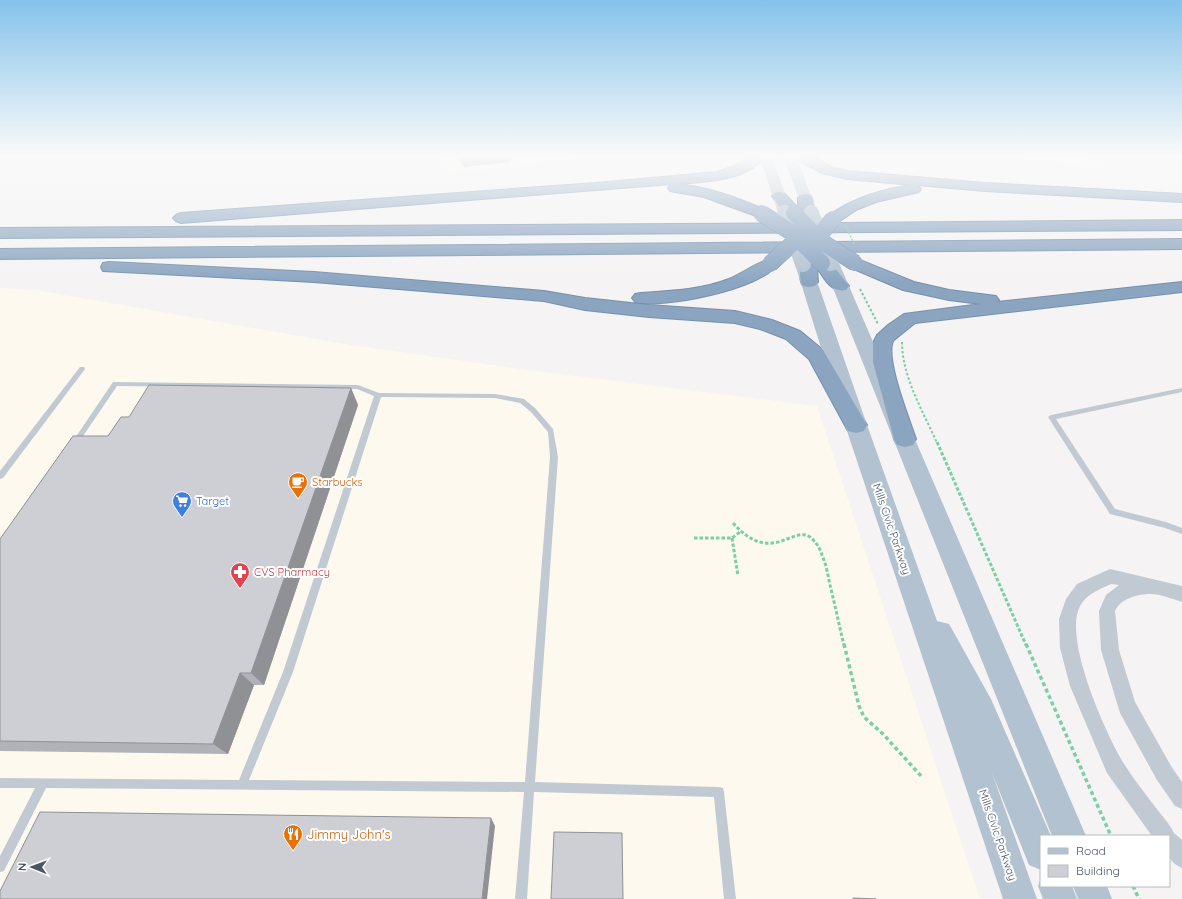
<svg xmlns="http://www.w3.org/2000/svg" width="1182" height="899" viewBox="0 0 1182 899" font-family="Quicksand,sans-serif">
	<style>
		.commercial { fill: #fdf9ef }
		.lines { fill: none; stroke-linecap: round; stroke-linejoin: round }
		.highway-casing { stroke: #7690ad; stroke-width: 2 }
		.path-far2 { stroke: #7ad0a6; stroke-width: 2; stroke-dasharray: 2.5 2; stroke-linecap: butt }
		.path-far1 { stroke: #7ad0a6; stroke-width: 3; stroke-dasharray: 3.5 2; stroke-linecap: butt }
		.path { stroke: #7ad0a6; stroke-width: 3.5; stroke-dasharray: 4 3; stroke-linecap: butt }
		.lane { fill: #c1cad2; fill-rule: evenodd }
		.street { fill: #c1cad2; fill-rule: evenodd }
		.secondary { fill: #c1cbd6; fill-rule: evenodd }
		.primary { fill: #b3c2d1; fill-rule: evenodd }
		.highway { fill: #8ba5c1; fill-rule: evenodd }
		.highway-bridge-casing { stroke: #7690ad; stroke-width: 17; stroke-linecap: butt }
		.path-bridge { stroke: #7ad0a6; stroke-width: 1.5; stroke-dasharray: 2 1.5; stroke-linecap: butt }
		.primary-bridge { stroke: #b3c2d1; stroke-width: 16 }
		.highway-bridge { stroke: #8ba5c1; stroke-width: 16 }
		.wall { fill: #b0b2b7 }
		.shaded-wall { fill: #909195 }
		.building { fill: #cdcfd5; stroke: #909195 }
		.labels { text-anchor: middle; dominant-baseline: central; stroke-width: 4; stroke-linejoin: round; paint-order: stroke }
		.food-label { font-size: 11px; fill: #c56008; stroke: #fff; text-anchor: start }
		.shop-label { font-size: 11px; fill: #366cbe; stroke: #fff; text-anchor: start }
		.street-label { font-size: 11px; fill: #4a5661; stroke: #fff }
		.health-label { font-size: 11px; fill: #be3a42; stroke: #fff; text-anchor: start }
		.near-food-label { font-size: 13px; fill: #c56008; stroke: #fff; text-anchor: start }
	</style>
	<rect width="100%" height="100%" fill="#f5f3f3"/>
	<g class="commercial">
		<path d="M437 157H585L449 174Z"/>
		<path d="M1015 157H1090L1102 168Z"/>
		<path d="M0 288 36 290 351 345 520 369 817 406 980 899H0Z"/>
	</g>
	<g class="lines">
		<g class="highway-casing">
			<g id="highway">
				<path d="M748 157H764C747 181 704 182 678 184 709 187 738 198 766 210L769 213 766 216 761 218 756 216 704 197 670 191 668 188 672 184 181 223 176 221 173 218 176 215 181 213 596 183 717 172 734 166Z"/>
				<path d="M796 157H814L832 167 847 171 985 183 1182 194V202L985 191 917 185 921 189 919 192 876 202 856 210 837 223 1182 220V230L0 238V228L829 223 825 219 828 216C853 198 881 189 912 185L847 179 822 173 798 160Z"/>
				<path d="M779 192 784 193 798 208V198L800 195 805 194 810 195C814 200 815 211 811 216L806 218 800 215C788 221 778 205 772 196L774 193Z"/>
				<path d="M1182 239V249L0 259V249Z"/>
				<path d="M822 258 828 259 846 282 849 286 846 290C831 293 825 279 817 268L818 282 815 286 809 287 803 286C799 280 799 266 803 260 811 259 814 260 822 258Z"/>
				<path d="M855 258 914 282 949 290 996 296 999 300 997 302 1182 282V292L915 323 894 340C883 354 910 421 916 439L913 445 905 447 897 445 894 439 873 362V343L877 335 888 325 904 314 981 304 949 300 903 290 849 267 847 263 849 259Z"/>
				<path d="M770 259 776 260 778 264C761 289 663 309 635 302L632 298 635 294 641 293C670 291 701 290 729 279 743 273 756 263 770 259Z"/>
				<path d="M109 262 314 272 544 291 585 298 649 305 735 311 772 320 800 331 823 350 867 425 864 431 856 433 848 431 809 359 786 339 760 329 735 323 649 317 585 310 544 301 314 282 103 271 101 267 103 263Z"/>
			</g>
		</g>
		<g class="path-far2">
			<path d="M860 289 878 324"/>
			<path d="M902 342C902 377 923 411 937 443"/>
		</g>
		<g class="path-far1">
			<path d="M937 442 1026 645"/>
			<path d="M733 523C771 566 793 525 810 537 816 542 820 548 822 555 826 564 828 575 830 585 835 605 839 625 844 645"/>
			<path d="M694 538H732L740 532"/>
			<path d="M732 538 738 576"/>
		</g>
		<g class="path">
			<path d="M844 644 859 706 864 717 883 734 922 777"/>
			<path d="M1026 644 1111 836"/>
			<path d="M1133 886 1139 899"/>
		</g>
		<g class="lane">
			<path d="M80 367H84L85 369 3 478 0 479V471Z"/>
			<path d="M113 382 358 385 379 393 495 394 524 399 535 408 553 429 558 457 535 782 719 787 723 788 724 792 736 899H724L714 797 534 792 527 899H515L524 792 46 788 4 871 0 872V856L35 788H0V778L239 780 283 672 374 396 357 389 117 386 77 445H73L72 443 73 441ZM381 397 495 398 520 403 531 412 548 432 550 457 525 782 249 780 293 672Z"/>
			<path d="M1182 388V392L1056 419 1115 509 1166 522 1182 528V534L1165 528 1110 514 1048 417 1051 415Z"/>
		</g>
		<path class="street" d="M1110 569 1182 586V602C1173 599 1160 594 1151 594 1138 594 1121 598 1115 611L1119 650 1135 702 1171 766 1182 782V809L1175 806 1157 780 1120 713 1101 650 1099 611 1106 595 1119 585 1111 584C1098 590 1087 594 1080 606 1063 638 1104 729 1121 759 1131 776 1144 792 1156 808 1162 816 1170 824 1174 833L1182 840V868C1165 861 1169 852 1169 836H1152L1107 773 1070 686 1060 648 1059 619 1066 599 1077 584Z"/>
		<g class="secondary">
			<path d="M760 157H772L792 213 790 216 785 217 780 216 778 213Z"/>
			<path d="M784 157H796L818 213 816 216 811 217 806 216 804 213Z"/>
		</g>
		<g class="primary">
			<path d="M831 258 837 259 839 263 1086 836H1052L823 263 825 259Z"/>
			<path d="M803 259 809 260 811 264 867 425 937 621 949 624 991 699 1051 836H1041V870L1029 865 992 773 1037 899H1003L845 425 795 264 797 260Z"/>
			<path d="M1041 878V886H1072L1077 899H1043L1038 886Z"/>
			<path d="M1073 886H1107L1112 899H1078Z"/>
		</g>
		<use href="#highway" class="highway"/>
		<g class="highway-bridge-casing">
			<g id="highway-bridge">
				<path d="M761 213 791 232 822 263"/>
				<path d="M794 213 822 242 855 263"/>
				<path d="M811 251 817 238 833 219"/>
				<path d="M770 264 794 242 803 224"/>
			</g>
		</g>
		<path class="path-bridge" d="M846 226 854 244"/>
		<g class="primary-bridge">
			<path d="M785 213 803 264"/>
			<path d="M811 213 819 234"/>
			<path d="M822 242 831 263"/>
		</g>
		<use href="#highway-bridge" class="highway-bridge"/>
	</g>
	<g class="wall">
		<path d="M456 157H511V162L464 167Z"/>
		<path d="M351 388 358 405 264 685H254L228 754 0 751V539L129 417Z"/>
	</g>
	<g class="shaded-wall">
		<path d="M462 157H511V162L464 167Z"/>
		<path d="M351 388 358 405 264 685 251 673Z"/>
		<path d="M240 673 254 685 228 754 213 744Z"/>
		<path d="M491 818 495 826 487 899H482Z"/>
	</g>
	<g class="building">
		<path d="M149 385 351 388 251 673H240L213 744 0 741V539L73 436H108L121 417H129Z"/>
		<path d="M40 812 491 818 482 899H0V891Z"/>
		<path d="M554 832 622 833 623 899H551Z"/>
		<path d="M853 898 876 899H853Z"/>
	</g>
	<linearGradient id="sky" x2="0" y2="1"><stop stop-color="#85c3ea"/><stop offset="0.55" stop-color="#fafafa"/><stop offset="1" stop-color="#fafafa" stop-opacity="0"/></linearGradient>
	<rect width="1182" height="283" fill="url(#sky)"/>
	<defs>
		<g id="cafe-pin" transform="scale(1)"><path d="M0 17L-7.5 6A9.5 9.5 0 1 1 7.5 6Z" fill="#e8710a" stroke="#fff"/><path d="M-5.5-4.5H6V0H3Q3 3.5 0 3.5H-2.5Q-5.5 3.5-5.5 0ZM3-3.2v2h1.7v-2ZM-6 4.5H4V6H-6Z" fill="#fff"/></g>
		<g id="supermarket-pin" transform="scale(1)"><path d="M0 17L-7.5 6A9.5 9.5 0 1 1 7.5 6Z" fill="#3f7fe0" stroke="#fff"/><path d="M-6-5.5h2.5l.6 2H6L4.5 2H-2.5L-4.4-4H-6ZM-1.5 3.2a1.3 1.3 0 1 0 .1 0ZM3 3.2a1.3 1.3 0 1 0 .1 0Z" fill="#fff"/></g>
		<g id="pharmacy-pin" transform="scale(1)"><path d="M0 17L-7.5 6A9.5 9.5 0 1 1 7.5 6Z" fill="#e0444e" stroke="#fff"/><path d="M-2-6h4v4h4v4h-4v4h-4v-4h-4v-4h4Z" fill="#fff"/></g>
		<g id="restaurant-pin" transform="scale(1)"><path d="M0 17L-7.5 6A9.5 9.5 0 1 1 7.5 6Z" fill="#e8710a" stroke="#fff"/><path d="M-5-6h1v4h1v-4h1v4h1v-4h1v5L-1.5 .5V6h-2V.5L-5-1ZM5-6V6H3V1.5H1.5Q1.5-4 5-6Z" fill="#fff"/></g>
	</defs>
	<g fill-rule="evenodd">
		<use href="#cafe-pin" x="298" y="482"/>
		<use href="#supermarket-pin" x="182" y="501"/>
		<use href="#pharmacy-pin" x="240" y="572"/>
		<use href="#restaurant-pin" x="293" y="834"/>
	</g>
	<g class="labels">
		<g class="food-label">
			<text x="312" y="482">Starbucks</text>
		</g>
		<g class="shop-label">
			<text x="196" y="501">Target</text>
		</g>
		<g class="street-label">
			<text transform="translate(892 529) rotate(71)">Mills Civic Parkway</text>
			<text transform="translate(998 835) rotate(71)">Mills Civic Parkway</text>
		</g>
		<g class="health-label">
			<text x="254" y="572">CVS Pharmacy</text>
		</g>
		<g class="near-food-label">
			<text x="307" y="834">Jimmy John's</text>
		</g>
	</g>
	<rect x="1040" y="835" width="130" height="52" fill="#ffffff" stroke="#b7bbc0"/>
	<rect x="1048" y="848" width="20" height="6" fill="#b3c2d1" stroke="#b7bbc0"/>
	<text x="1076" y="855" font-size="12" fill="#4a5661">Road</text>
	<rect x="1048" y="865" width="20" height="12" fill="#cdcfd5" stroke="#b7bbc0"/>
	<text x="1076" y="875" font-size="12" fill="#4a5661">Building</text>
	<g transform="translate(32 867) rotate(271)" stroke="#ffffff" stroke-width="3" paint-order="stroke">
	<path d="M0-3L7 15L0 10L-7 15Z" fill="#4a5661"/>
	<text y="-6" font-size="11" font-weight="bold" text-anchor="middle" fill="#4a5661">N</text>
	</g>
</svg>
